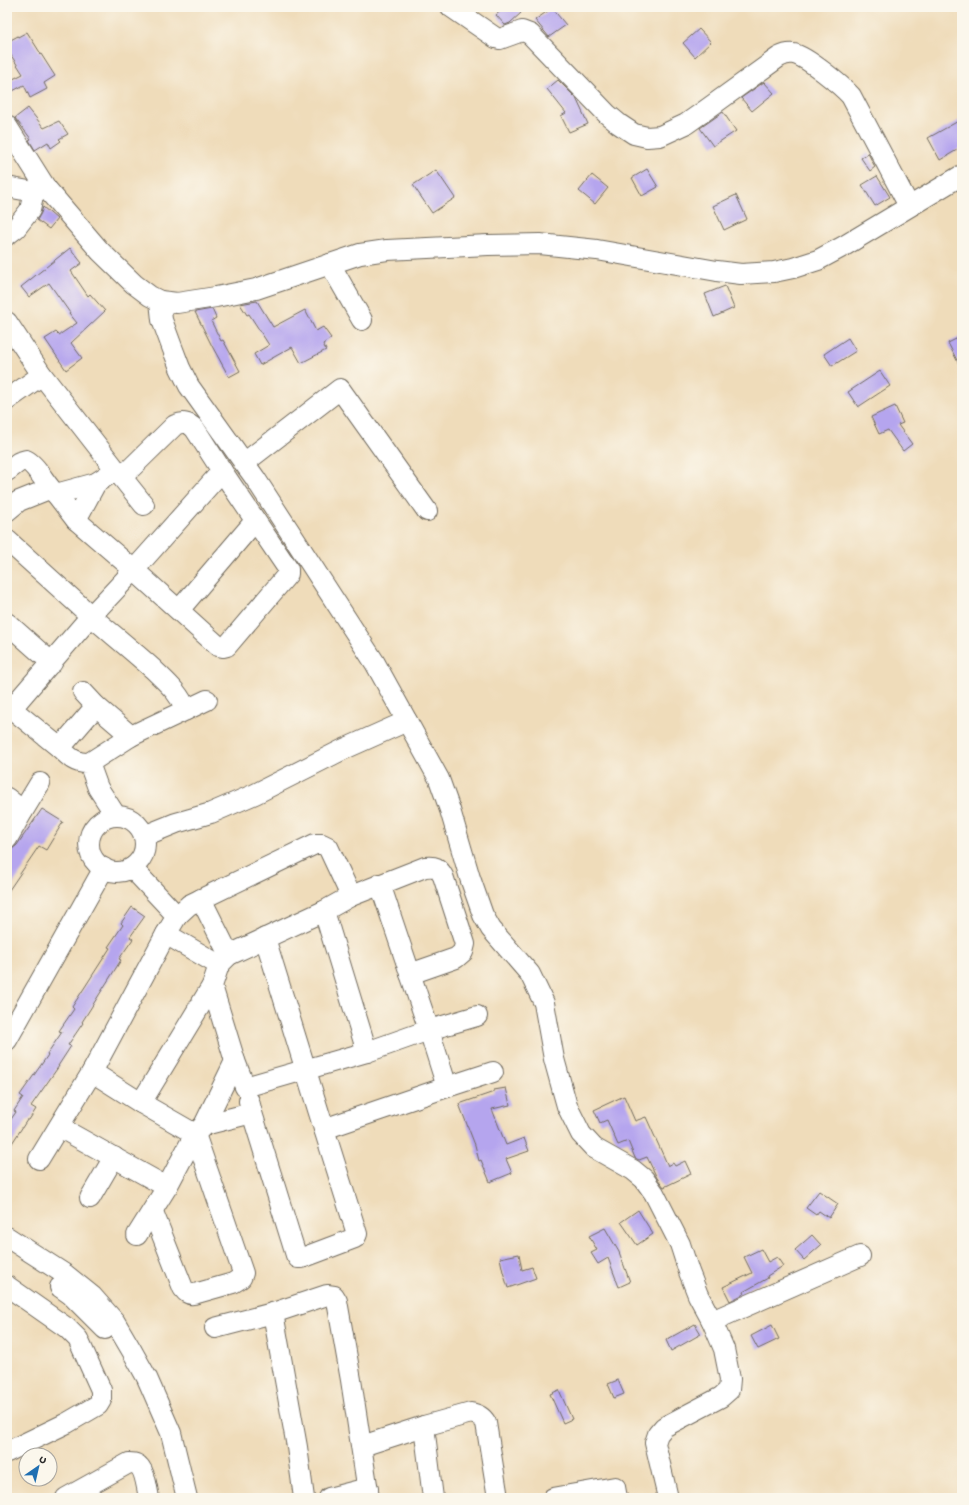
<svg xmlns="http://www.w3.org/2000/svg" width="969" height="1505" viewBox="0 0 969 1505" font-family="'Gochi Hand',sans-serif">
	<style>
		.building { fill: #b5a5ee }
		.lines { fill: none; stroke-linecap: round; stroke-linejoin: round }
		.minor-casing { stroke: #70695d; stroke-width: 22 }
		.minor { stroke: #fff; stroke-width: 20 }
	</style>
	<rect width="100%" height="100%" fill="#fbf7ec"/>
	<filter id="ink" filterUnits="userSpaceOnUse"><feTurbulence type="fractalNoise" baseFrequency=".025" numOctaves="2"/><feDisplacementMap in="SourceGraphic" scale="8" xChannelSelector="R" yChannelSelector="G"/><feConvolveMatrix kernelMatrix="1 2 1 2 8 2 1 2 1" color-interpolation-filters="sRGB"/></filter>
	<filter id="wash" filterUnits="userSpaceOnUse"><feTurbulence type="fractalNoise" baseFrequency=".012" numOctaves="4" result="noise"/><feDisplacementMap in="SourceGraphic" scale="16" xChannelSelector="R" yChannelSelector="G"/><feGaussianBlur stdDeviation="0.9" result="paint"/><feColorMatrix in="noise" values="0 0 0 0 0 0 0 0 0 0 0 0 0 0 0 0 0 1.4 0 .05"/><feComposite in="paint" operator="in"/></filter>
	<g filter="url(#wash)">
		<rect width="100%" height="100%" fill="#efdcba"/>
		<g id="blocks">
			<g class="building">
				<path d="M505 7H516L521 13 510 23 505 25 496 15Z"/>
				<path d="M552 8 566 25 549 37 535 20Z"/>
				<path d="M699 29 711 42 695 57 683 43Z"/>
				<path d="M27 32 55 76 44 83 47 89 30 98 24 85 7 94V82L23 74 7 49V42L18 36V37Z"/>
				<path d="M558 80 576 98 588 124 569 132 561 116 566 113 547 89Z"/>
				<path d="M764 82 774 93 752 111 741 98Z"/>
				<path d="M28 108 44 128 59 121 68 134 59 139 61 141 51 148 48 142 35 150 29 140 31 139 15 118Z"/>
				<path d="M723 112 736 131 713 146 700 128Z"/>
				<path d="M962 119V147L940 160 928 138Z"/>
				<path d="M868 153 875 167 870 171 861 158Z"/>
				<path d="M647 169 658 187 642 196 632 178Z"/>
				<path d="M436 170 455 198 432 213 413 185Z"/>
				<path d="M592 175 608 188 595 204 579 191Z"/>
				<path d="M877 176 890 197 875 206 862 185Z"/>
				<path d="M736 195 747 219 724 230 713 206Z"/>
				<path d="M43 207 57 219 49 229 37 220 41 213Z"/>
				<path d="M70 248 82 263 71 271 88 296 90 294 105 311 71 343 82 358 66 370 45 339 56 332 59 335 77 323 69 313H70L49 283 29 297 21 287Z"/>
				<path d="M725 286 734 308 714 317 705 294Z"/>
				<path d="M257 301 273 327 305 310 316 331 323 327 331 338 323 344 326 350 301 363 292 347 260 365 254 354 269 345 249 314 247 315 240 304Z"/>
				<path d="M212 309 216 318 211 321 221 341 223 340 240 371 229 377 212 346 195 312Z"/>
				<path d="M962 336V370L948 343Z"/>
				<path d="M848 338 856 351 832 366 824 354Z"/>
				<path d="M880 371 890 386 858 407 848 392Z"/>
				<path d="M895 406 903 423 898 425 912 444 903 451 888 430 879 434 871 417Z"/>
				<path d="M42 809 63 822 46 850 39 846 7 893V850L12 849 17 845Z"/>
				<path d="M132 907 145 916 130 937 133 939 119 959 121 960 82 1022 83 1023 68 1045 71 1046 58 1066H59L31 1106 36 1109 29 1120H27L7 1151V1125L16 1112 14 1111 23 1097 20 1095 48 1055 47 1054 62 1032 59 1031 74 1009 72 1007 110 948 108 947 123 925 121 923Z"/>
				<path d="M506 1088 510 1105 492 1109 506 1145 524 1138 529 1151 506 1159 512 1173 490 1182 481 1160 479 1161 475 1145 459 1104 494 1092V1090Z"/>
				<path d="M624 1096 635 1121 646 1117 668 1166 673 1163 675 1166 685 1161 691 1174 664 1187 657 1178 647 1157 639 1160 635 1158 628 1141 618 1145 607 1120 600 1123 594 1110Z"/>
				<path d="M819 1191 838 1204 829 1218 819 1211 816 1215 806 1208Z"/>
				<path d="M638 1210 653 1234 637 1245 621 1222Z"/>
				<path d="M605 1228 619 1252 630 1282 619 1287 608 1258 598 1264 591 1253 597 1250 589 1236Z"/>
				<path d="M812 1235 821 1245 804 1260 795 1250Z"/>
				<path d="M761 1249 768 1262 777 1257 783 1266 767 1276 768 1278 743 1292 744 1294 730 1301 723 1287 752 1273 744 1257Z"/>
				<path d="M519 1254 522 1270 532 1267 536 1278 508 1288 503 1272 500 1258Z"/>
				<path d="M695 1324 701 1334 671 1351 666 1340Z"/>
				<path d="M772 1325 779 1339 758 1349 751 1336Z"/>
				<path d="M618 1380 624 1394 614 1398 608 1384Z"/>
				<path d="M559 1390 572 1419 563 1423 550 1394Z"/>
			</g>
		</g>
	</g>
	<g filter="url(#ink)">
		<use href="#blocks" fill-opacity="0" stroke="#70695d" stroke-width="1"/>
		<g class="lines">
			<g class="minor-casing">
				<g id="minor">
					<path d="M451 7 496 38 500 39 522 31 530 34 607 114 619 124 634 134 647 137 660 136 686 124 703 112 779 57C783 55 789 53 794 54 807 57 841 85 851 96L909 206"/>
					<path d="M7 126 46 188 100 251 134 284 150 296 160 301 169 302 177 303 216 297 256 289 360 254 387 250 488 245 540 244 597 250 717 271 741 274 774 272 793 268 818 260 844 246 962 175"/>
					<path d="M7 187 34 192 46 188"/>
					<path d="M7 235 16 228 30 210 34 192"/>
					<path d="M330 264 362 320"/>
					<path d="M160 301 162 320 172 347 180 368 189 386 255 478 375 663 439 779 450 810 470 878 483 915 491 929 530 974 544 1003 554 1059 567 1106 581 1134 594 1148 633 1170 644 1179 654 1193 680 1244 689 1272 698 1295 712 1321 724 1349 730 1379 729 1390 721 1397 664 1427 658 1434 655 1443 668 1498"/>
					<path d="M7 322 42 375 116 470"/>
					<path d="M7 400 42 375"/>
					<path d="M244 463 340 389 427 511"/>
					<path d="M7 471 19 462 26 460C38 466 45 485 56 494L96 483 116 470 144 505"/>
					<path d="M122 477 175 425C183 422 188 422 195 429L222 471"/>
					<path d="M7 511 19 501 49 489"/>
					<path d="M76 520 96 483"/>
					<path d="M7 540 91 616 134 570 222 471 286 566 288 569V574L227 646 223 647 218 646 134 570 76 520 56 494"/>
					<path d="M179 610 255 521"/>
					<path d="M7 623 52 663"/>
					<path d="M7 705 60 748 96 706 83 692"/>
					<path d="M96 706 131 736"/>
					<path d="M11 709 91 616C112 634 133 651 153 669 166 682 179 692 186 710L131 736 89 763"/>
					<path d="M186 710 207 700"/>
					<path d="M60 748C69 757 76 764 89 763L98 788 116 816"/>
					<path d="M7 798 23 811 7 839"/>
					<path d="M23 811 40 783"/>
					<circle cx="117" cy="844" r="28"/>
					<path d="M144 836 176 823 211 813 255 794 342 750 407 721"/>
					<path d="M201 899 229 955"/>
					<path d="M324 911 367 1052 429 1030 477 1016"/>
					<path d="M177 916 189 905 315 844H322L328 847 351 896"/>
					<path d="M166 934 219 965 229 955 324 911 351 896 425 867C435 866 438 867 443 876L465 944 463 952 456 958 410 974"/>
					<path d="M265 938 324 1129 447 1087 429 1030 380 884"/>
					<path d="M219 965 212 986 235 1061 245 1087 367 1052"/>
					<path d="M7 1040 104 868"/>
					<path d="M92 1072 141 1103 212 986"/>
					<path d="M447 1087 493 1072"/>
					<path d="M141 1103 195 1134 204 1125 235 1061"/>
					<path d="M252 1113 296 1255 298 1258H302L355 1238 357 1234 324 1129"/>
					<path d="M204 1125 252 1113 249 1101"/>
					<path d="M59 1127 167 1187"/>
					<path d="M39 1159 92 1072 166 934 177 916 132 868"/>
					<path d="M90 1198 114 1157"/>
					<path d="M153 1212 183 1288C186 1292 188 1295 194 1294L233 1283 241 1278 243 1273 195 1134"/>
					<path d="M137 1235 167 1187 195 1134"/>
					<path d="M7 1237 66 1275 92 1296 115 1322 132 1351 147 1378 171 1433 187 1498"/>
					<path d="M7 1286 67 1328 78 1339 101 1390V1400L98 1405 67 1423 7 1452"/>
					<path d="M60 1287 70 1294 105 1329"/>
					<path d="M273 1313 297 1447 304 1498"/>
					<path d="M712 1321 860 1256"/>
					<path d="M215 1328 273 1313 327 1295 334 1296 337 1301 351 1380 369 1498"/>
					<path d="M424 1426 433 1498"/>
					<path d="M362 1446 424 1426 471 1413C478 1415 482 1416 486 1423L498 1498"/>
					<path d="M66 1498 129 1463C132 1463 134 1463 136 1464 145 1468 147 1489 149 1498"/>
					<path d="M329 1498 368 1488"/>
					<path d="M553 1498 615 1487 617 1498"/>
				</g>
			</g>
			<use href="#minor" class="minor"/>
		</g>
	</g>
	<rect width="969" height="1505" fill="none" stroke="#fbf7ec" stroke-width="24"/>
	<g transform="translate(38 1467) rotate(34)"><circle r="19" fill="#fbf7ec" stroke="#a8a59f"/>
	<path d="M0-3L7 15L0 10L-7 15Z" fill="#1f6fb2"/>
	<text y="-6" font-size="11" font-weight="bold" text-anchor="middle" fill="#2b2b2b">U</text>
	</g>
</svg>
